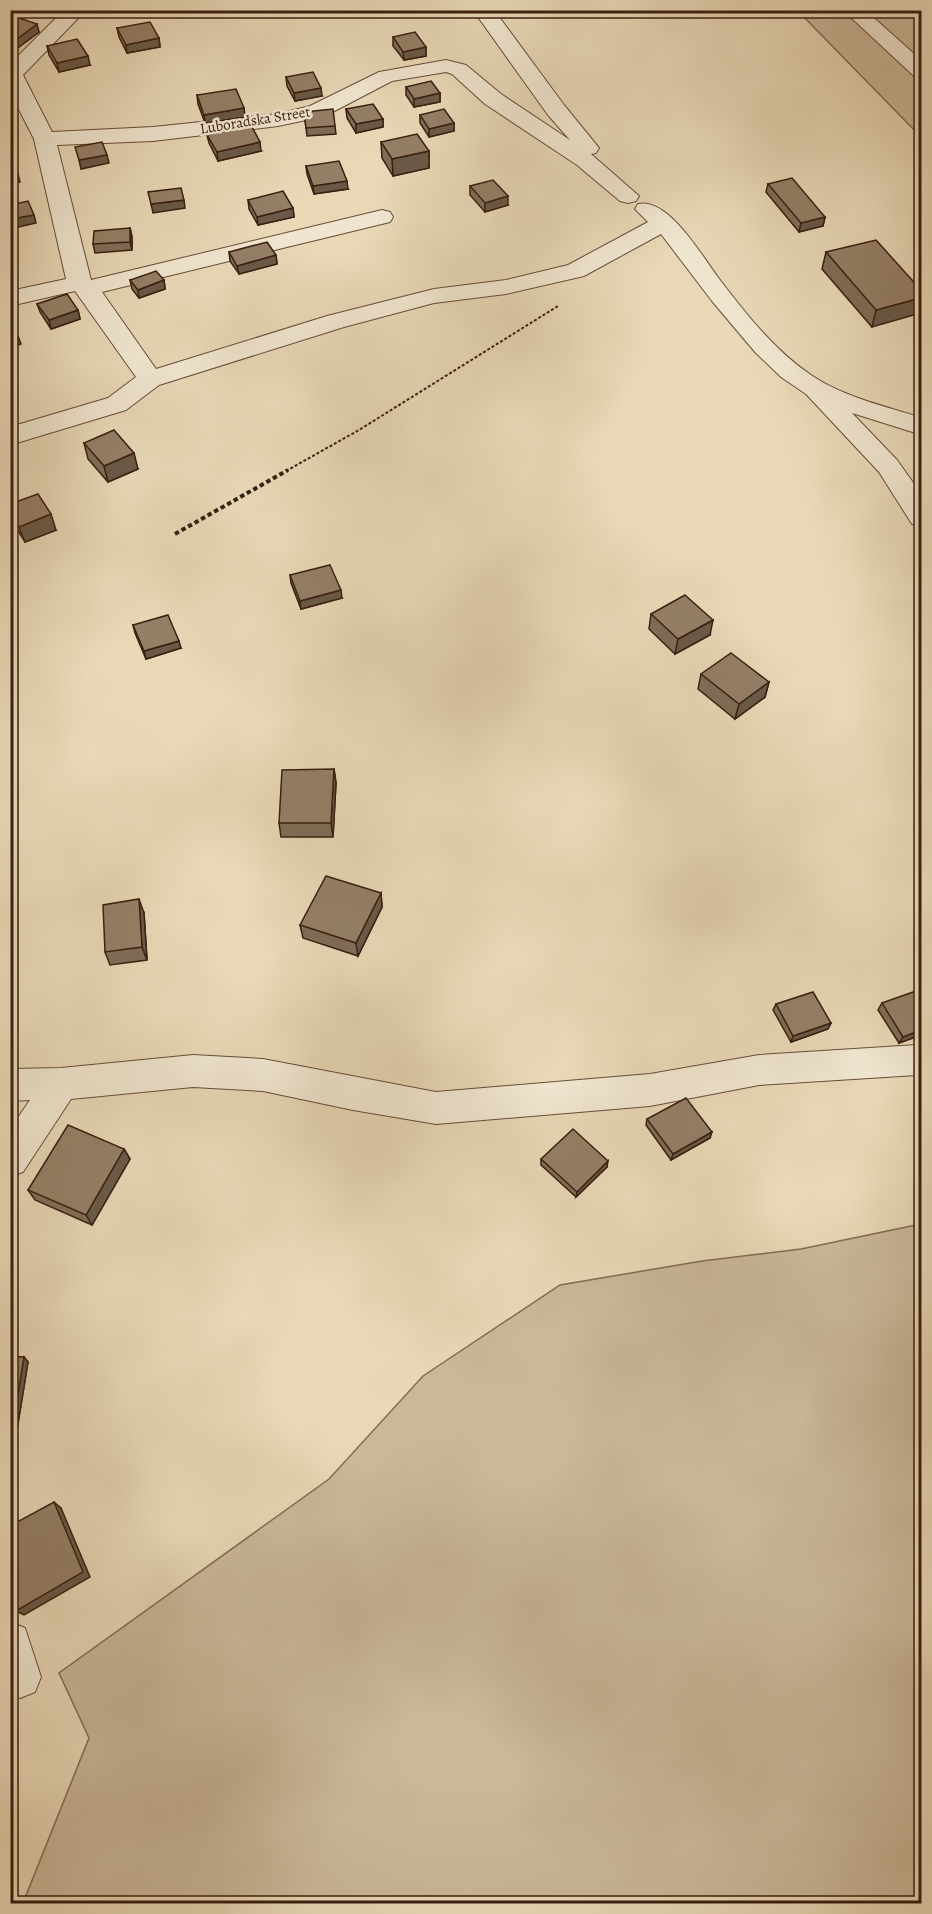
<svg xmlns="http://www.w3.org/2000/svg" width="932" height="1914" viewBox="0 0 932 1914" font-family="Alegreya,serif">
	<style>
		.green { fill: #cab89a; stroke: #826b56; stroke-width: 1.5 }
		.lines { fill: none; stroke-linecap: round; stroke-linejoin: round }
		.minor-casing { stroke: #664c3a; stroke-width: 2 }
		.path-far1 { stroke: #3a1e11; stroke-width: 2; stroke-dasharray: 3 2; stroke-linecap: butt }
		.path { stroke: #3a1e11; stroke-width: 4; stroke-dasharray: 4.5 3; stroke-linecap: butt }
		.minor { fill: #f0e6d0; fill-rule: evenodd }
		.wall { fill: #7f6d59; stroke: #3a1e11; stroke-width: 1.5 }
		.shaded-wall { fill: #685948; stroke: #3a1e11; stroke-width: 1.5 }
		.building { fill: #947f67; stroke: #3a1e11; stroke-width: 1.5 }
		.labels { text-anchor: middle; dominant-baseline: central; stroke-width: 5; stroke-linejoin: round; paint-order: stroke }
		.far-street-label { font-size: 15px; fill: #3a1e11; stroke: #f0e6d0 }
	</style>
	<rect width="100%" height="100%" fill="#e8d8b6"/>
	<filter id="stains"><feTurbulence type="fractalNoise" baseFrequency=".00333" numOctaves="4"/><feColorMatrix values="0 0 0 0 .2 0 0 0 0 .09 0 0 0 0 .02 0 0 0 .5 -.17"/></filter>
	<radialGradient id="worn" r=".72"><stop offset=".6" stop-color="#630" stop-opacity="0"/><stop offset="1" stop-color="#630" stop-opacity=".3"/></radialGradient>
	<g class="green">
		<path d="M798 11H921V137Z"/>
		<path d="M921 1224V1903H23L89 1738 59 1673 329 1479 423 1376 560 1285 702 1261 801 1249Z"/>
	</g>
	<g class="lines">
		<g class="minor-casing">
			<g id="minor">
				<path d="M64 10H86L23 75 52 132 153 127 278 114 310 106 379 72 446 60 466 65 501 94 570 140 548 115 473 10H494L564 105 599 148 596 153 591 154 639 196 636 201 628 203 620 201 577 165 485 104 452 74 446 72 392 81 325 116 278 126 153 141 57 145 91 280 382 210 390 212 393 217 390 222 102 292 156 369 327 316 434 289 506 280 568 265 648 222 635 209 638 204C669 197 703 258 720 280 746 314 775 351 811 375 843 397 885 406 922 418V435L852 413 897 460 922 495V526L912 524 879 472 806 394 781 377 755 352 712 301 661 234 584 276 506 294 434 303 344 327 159 385 126 410 10 445V427L108 398 136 377 75 291 10 306V291L66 279 34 139 10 92V64Z"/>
				<path d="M843 10H865L922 61V79L915 77Z"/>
				<path d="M917 1045 922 1046V1074L917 1075 759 1085 650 1106 436 1124 353 1110 263 1091 193 1087 71 1099 23 1172 10 1176V1129L30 1100 10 1101V1069L61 1068 193 1055 263 1059 436 1092 650 1074 759 1055Z"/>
				<path d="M10 1622 25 1628 41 1677 35 1692 20 1698 10 1694Z"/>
			</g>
		</g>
		<path class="path-far1" d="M286 471 359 430 558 306"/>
		<path class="path" d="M175 534 288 470"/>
		<use href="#minor" class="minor"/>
	</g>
	<g class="wall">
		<path d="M10 15 39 32 15 50 10 48Z"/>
		<path d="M117 28 159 38 160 47 127 53 119 37Z"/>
		<path d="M393 37 426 47V56L404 60 393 46Z"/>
		<path d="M47 46 90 65 59 72 49 55Z"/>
		<path d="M286 77 322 96 295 101 287 86Z"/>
		<path d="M406 87 440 93V102L414 107 406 95Z"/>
		<path d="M197 95 244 108 245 117 205 123 198 104Z"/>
		<path d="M346 109 383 119V127L356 133 347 118Z"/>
		<path d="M304 112 335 126 336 134 307 136Z"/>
		<path d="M420 115 454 123V131L429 137 420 123Z"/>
		<path d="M207 135 261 151 218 161 209 143Z"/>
		<path d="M381 142 429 151V168L393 176 382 158Z"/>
		<path d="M306 166 348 189 314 194 307 174Z"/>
		<path d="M768 184 825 217 823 226 799 232 766 192Z"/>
		<path d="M470 186 508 205 485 212 470 195Z"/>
		<path d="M248 200 293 208 294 217 258 225 249 209Z"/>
		<path d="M130 228 132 237V250L95 253 93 244Z"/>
		<path d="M229 252 276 255 277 264 239 274 230 261Z"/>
		<path d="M826 252 921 290 872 327 822 269Z"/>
		<path d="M130 280H164L165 289 139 298 132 289Z"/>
		<path d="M37 304 78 310 80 319 51 329 40 312Z"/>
		<path d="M84 443 138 469 108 482 88 459Z"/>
		<path d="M10 504 56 530 25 542 12 521 10 518Z"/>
		<path d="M290 575 342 598 301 609 291 583Z"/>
		<path d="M651 614 710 635 675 654 649 629Z"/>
		<path d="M133 625 181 648 146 659 135 633Z"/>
		<path d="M701 674 769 682 765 697 735 719 698 689Z"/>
		<path d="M334 769 336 783 333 837H281L279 823Z"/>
		<path d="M381 893 382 907 358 956 303 938 300 925Z"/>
		<path d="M144 913 147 960 110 965 105 952Z"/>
		<path d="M921 1000V1035L899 1043 878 1010 882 1003Z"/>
		<path d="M776 1004 831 1023 828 1029 791 1042 773 1010Z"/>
		<path d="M647 1119 710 1138 671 1160 646 1125Z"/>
		<path d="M124 1149 130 1159 92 1225 35 1200 28 1190Z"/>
		<path d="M541 1159 607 1167 576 1197 541 1165Z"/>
		<path d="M10 1357H24L28 1362 16 1436H10Z"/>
	</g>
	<g class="shaded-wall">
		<path d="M37 24 39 32 15 50 13 42Z"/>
		<path d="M159 38 160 47 127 53 126 45Z"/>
		<path d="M426 47V56L404 60 403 52Z"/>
		<path d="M88 56 90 65 59 72 57 63Z"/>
		<path d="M321 88 322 96 295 101 294 93Z"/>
		<path d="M440 93V102L414 107V99Z"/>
		<path d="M244 108 245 117 205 123 204 115Z"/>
		<path d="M383 119V127L356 133V124Z"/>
		<path d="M454 123V131L429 137V129Z"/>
		<path d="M260 142 261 151 218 161 217 152Z"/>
		<path d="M429 151V168L393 176 392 159Z"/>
		<path d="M107 155 109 163 81 169 79 160Z"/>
		<path d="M18 174 20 182 10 184V175Z"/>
		<path d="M347 181 348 189 314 194 313 186Z"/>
		<path d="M508 196V205L485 212V203Z"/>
		<path d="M184 200 185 208 153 213 151 204Z"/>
		<path d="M293 208 294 217 258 225 257 217Z"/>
		<path d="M34 215 36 223 14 228 11 219Z"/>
		<path d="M825 217 823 226 799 232 801 223Z"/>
		<path d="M130 228 132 237V250L130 242Z"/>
		<path d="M276 255 277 264 239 274 237 266Z"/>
		<path d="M164 280 165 289 139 298 138 290Z"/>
		<path d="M921 298V313L872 327 876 310Z"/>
		<path d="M78 310 80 319 51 329 49 320Z"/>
		<path d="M18 336 21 344 10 348V338Z"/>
		<path d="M134 453 138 469 108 482 104 466Z"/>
		<path d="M51 514 56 530 25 542 19 527Z"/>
		<path d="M341 590 342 598 301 609 300 601Z"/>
		<path d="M713 620 710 635 675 654 678 639Z"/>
		<path d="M179 641 181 648 146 659 144 651Z"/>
		<path d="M769 682 765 697 735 719 739 704Z"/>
		<path d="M334 769 336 783 333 837 331 823Z"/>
		<path d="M381 893 382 907 358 956 356 943Z"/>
		<path d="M139 899 144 913 147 960 142 947Z"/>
		<path d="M831 1023 828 1029 791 1042 793 1036Z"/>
		<path d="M921 1030V1035L899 1043 903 1037Z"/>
		<path d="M712 1132 710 1138 671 1160 673 1154Z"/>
		<path d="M124 1149 130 1159 92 1225 86 1215Z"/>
		<path d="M608 1161 607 1167 576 1197 577 1192Z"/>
		<path d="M24 1357 28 1362 16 1436 12 1432Z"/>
		<path d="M54 1502 61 1508 90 1577 24 1615 16 1611Z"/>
	</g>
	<g class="building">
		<path d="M10 15 37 24 13 42 10 41Z"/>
		<path d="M150 22 159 38 126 45 117 28Z"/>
		<path d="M415 32 426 47 403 52 393 37Z"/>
		<path d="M77 39 88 56 57 63 47 46Z"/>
		<path d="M313 72 321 88 294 93 286 77Z"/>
		<path d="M431 81 440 93 414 99 406 87Z"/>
		<path d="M236 89 244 108 204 115 197 95Z"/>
		<path d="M373 104 383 119 356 124 346 109Z"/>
		<path d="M333 109 335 126 306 128 304 112Z"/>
		<path d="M444 109 454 123 429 129 420 115Z"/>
		<path d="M251 125 260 142 217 152 207 135Z"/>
		<path d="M417 134 429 151 392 159 381 142Z"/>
		<path d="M102 142 107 155 79 160 75 147Z"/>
		<path d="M10 157 18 174 10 175Z"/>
		<path d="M339 161 347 181 313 186 306 166Z"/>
		<path d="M792 178 825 217 801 223 768 184Z"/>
		<path d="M493 180 508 196 485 203 470 186Z"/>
		<path d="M181 188 184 200 151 204 148 192Z"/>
		<path d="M283 191 293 208 257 217 248 200Z"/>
		<path d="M28 201 34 215 11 219 10 205Z"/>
		<path d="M130 228V242L93 244 94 231Z"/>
		<path d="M876 240 921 290V298L876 310 826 252Z"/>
		<path d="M267 242 276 255 237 266 229 252Z"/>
		<path d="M156 271 164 280 138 290 130 280Z"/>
		<path d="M67 294 78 310 49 320 37 304Z"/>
		<path d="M10 323 18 336 10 338Z"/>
		<path d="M114 430 134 453 104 466 84 443Z"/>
		<path d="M38 494 51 514 19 527 10 512V504Z"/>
		<path d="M330 565 341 590 300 601 290 575Z"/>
		<path d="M685 595 713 620 678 639 651 614Z"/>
		<path d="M168 615 179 641 144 651 133 625Z"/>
		<path d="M731 653 769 682 739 704 701 674Z"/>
		<path d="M334 769 331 823H279L282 770Z"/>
		<path d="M326 876 381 893 356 943 300 925Z"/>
		<path d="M139 899 142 947 105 952 103 905Z"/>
		<path d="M916 991 921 1000V1030L903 1037 882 1003Z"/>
		<path d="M813 992 831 1023 793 1036 776 1004Z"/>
		<path d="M686 1098 712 1132 673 1154 647 1119Z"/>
		<path d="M68 1125 124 1149 86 1215 28 1190Z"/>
		<path d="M573 1129 608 1161 577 1192 541 1159Z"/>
		<path d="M10 1357H24L12 1432H10Z"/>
		<path d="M54 1502 83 1572 16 1611 10 1597V1526Z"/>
	</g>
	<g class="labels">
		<g class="far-street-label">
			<text transform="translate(255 120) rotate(-9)">Luboradska Street</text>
		</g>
	</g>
	<rect width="932" height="1914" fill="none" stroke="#e8d8b6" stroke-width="36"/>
	<rect x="12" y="12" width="908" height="1890" fill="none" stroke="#3a1e11" stroke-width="3"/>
	<rect x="18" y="18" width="896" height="1878" fill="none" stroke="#3a1e11" stroke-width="1.5"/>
	<rect width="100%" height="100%" filter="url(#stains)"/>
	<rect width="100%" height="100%" fill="url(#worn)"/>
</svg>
